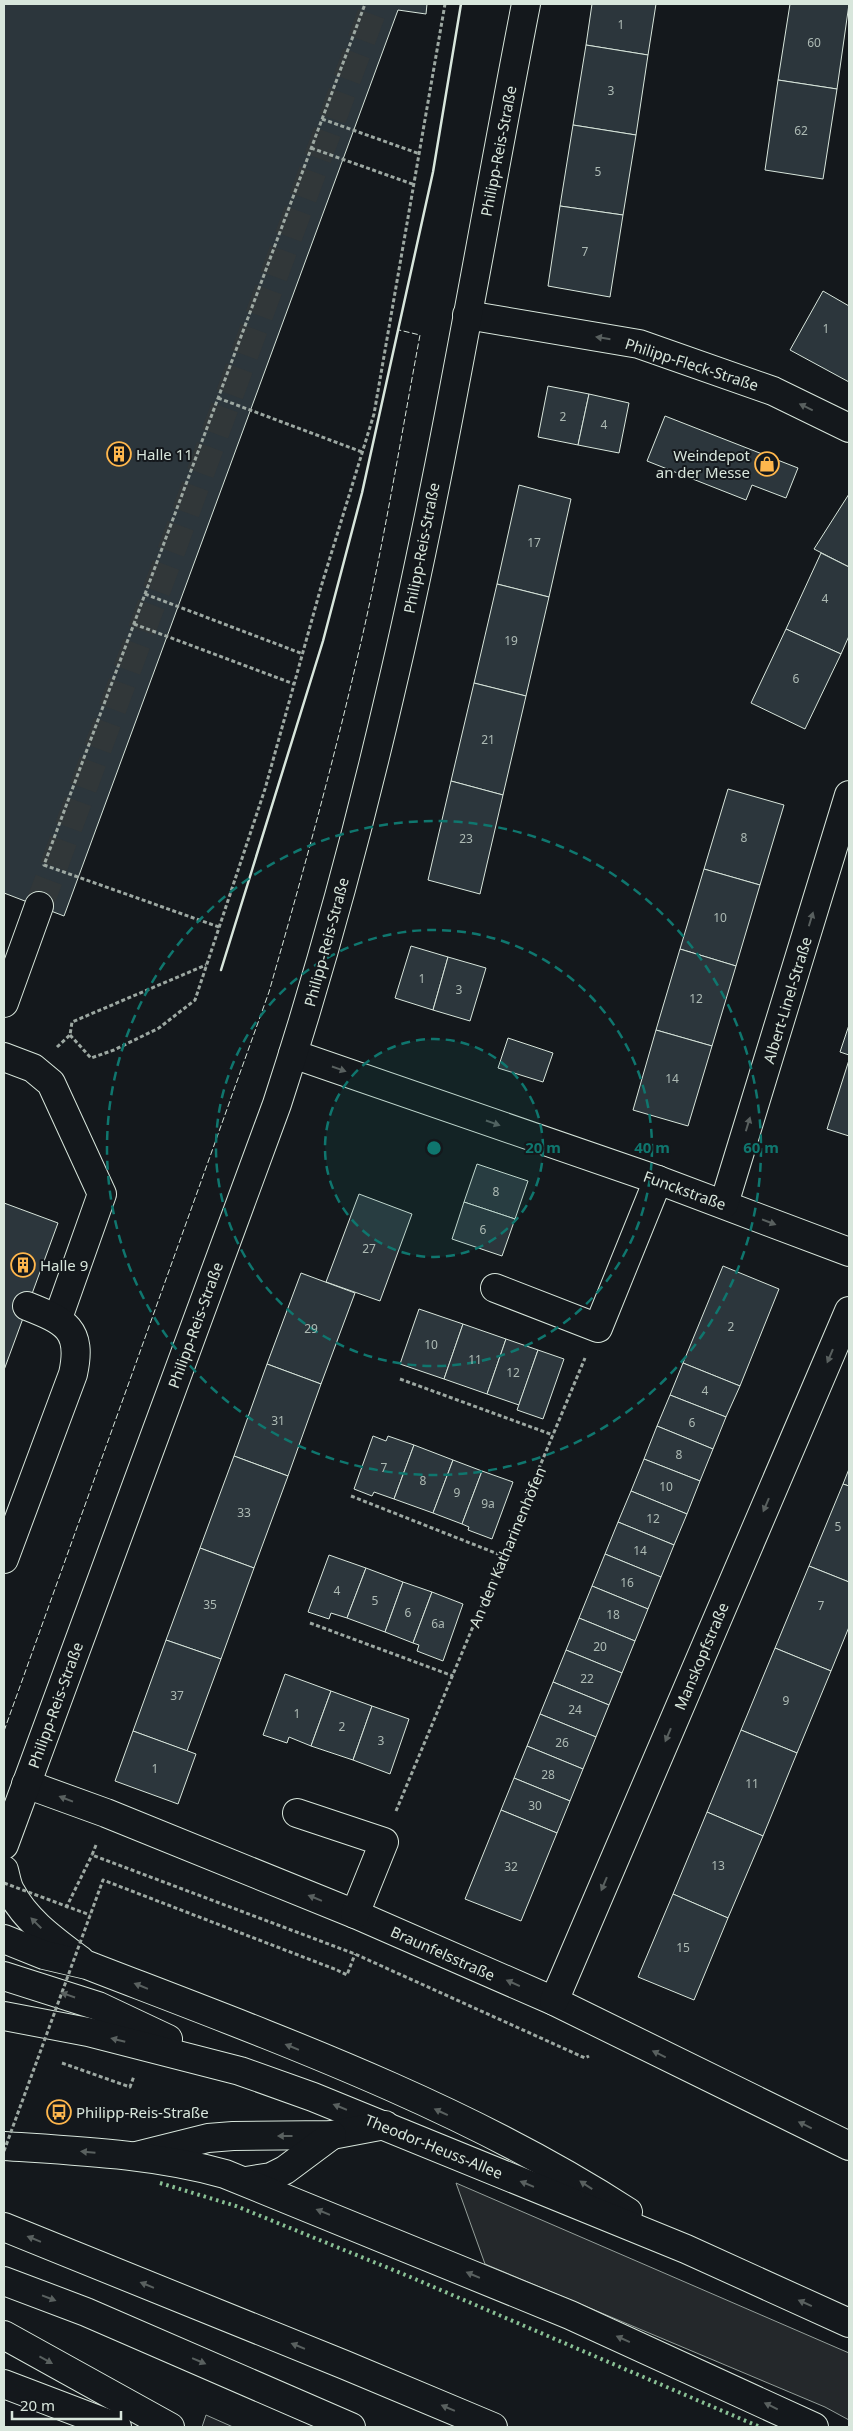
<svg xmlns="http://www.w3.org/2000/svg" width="853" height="2431" viewBox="0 0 853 2431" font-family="'Noto Sans',sans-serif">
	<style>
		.green { fill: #202428; stroke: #939e99 }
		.parking { fill: #24282b; stroke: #939e99 }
		.building { fill: #2c363c; stroke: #d8e6dc }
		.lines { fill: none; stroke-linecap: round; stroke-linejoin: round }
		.minor-tunnel { stroke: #313739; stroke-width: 28; stroke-dasharray: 28 14; stroke-linecap: butt }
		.minor-casing { stroke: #d8e6dc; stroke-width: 30 }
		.major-casing { stroke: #d8e6dc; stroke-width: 30 }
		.highway-casing { stroke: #d8e6dc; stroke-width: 30 }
		.path { stroke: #9da8a2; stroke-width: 3; stroke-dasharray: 4 2.5; stroke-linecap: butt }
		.minor { stroke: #14181c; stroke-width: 28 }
		.major { stroke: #14181c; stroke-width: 28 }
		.highway { stroke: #14181c; stroke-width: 28 }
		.path-bridge { stroke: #9da8a2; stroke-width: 3; stroke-dasharray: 4 2.5; stroke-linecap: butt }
		.hedge { stroke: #8ac095; stroke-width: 4; stroke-dasharray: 2.5 4; stroke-linecap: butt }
		.fence { stroke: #d8e6dc; stroke-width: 1; stroke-dasharray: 6 2.5; stroke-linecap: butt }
		.wall { stroke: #d8e6dc; stroke-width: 2.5 }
		.oneway { fill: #59605f }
		.ring { fill: none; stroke: #0f766e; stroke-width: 2.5; stroke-dasharray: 9 6 }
		.labels { text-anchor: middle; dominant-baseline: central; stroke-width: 4; stroke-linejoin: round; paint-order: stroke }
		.number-label { font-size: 12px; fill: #adbab4 }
		.street-label { font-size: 15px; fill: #d8e6dc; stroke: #14181c }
		.poi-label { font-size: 15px; fill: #d8e6dc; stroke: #14181c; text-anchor: start }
		.centre { fill: #0f766e; stroke: #14181c; stroke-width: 2.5 }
		.ring-label { font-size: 15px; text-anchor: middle; font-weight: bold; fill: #0f766e; stroke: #14181c; stroke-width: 4; stroke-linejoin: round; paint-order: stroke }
	</style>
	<rect width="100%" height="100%" fill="#14181c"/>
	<path class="green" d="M206 2415 233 2427H202Z"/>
	<path class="parking" d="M456 2183 849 2353V2420L825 2407 485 2264Z"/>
	<g class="building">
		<path d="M4 4H427L426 14 398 10 64 916 4 893Z"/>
		<path d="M592 4H656L648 55 586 45Z"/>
		<path d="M790 4H849L837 89 778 80Z"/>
		<path d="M586 45 648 55 636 135 573 125Z"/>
		<path d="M778 80 837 89 823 179 765 170Z"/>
		<path d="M573 125 636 135 623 215 560 206Z"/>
		<path d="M560 206 623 215 610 297 548 286Z"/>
		<path d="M823 291 849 306V382L790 350Z"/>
		<path d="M548 386 589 394 578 445 538 437Z"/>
		<path d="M589 394 629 403 619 453 578 445Z"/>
		<path d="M665 416 798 468 786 498 752 485 746 500 647 461Z"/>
		<path d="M519 485 571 499 549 597 497 584Z"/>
		<path d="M849 494V567L814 549Z"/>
		<path d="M821 553 849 567V636L841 654 786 629Z"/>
		<path d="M497 584 549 597 526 696 474 683Z"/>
		<path d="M786 629 841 654 805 729 751 703Z"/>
		<path d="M474 683 526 696 503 795 451 781Z"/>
		<path d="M451 781 503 795 480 894 428 880Z"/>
		<path d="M728 789 784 805 760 885 704 869Z"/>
		<path d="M704 869 760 885 736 966 680 949Z"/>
		<path d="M411 946 448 957 433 1010 395 998Z"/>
		<path d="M680 949 736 966 712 1046 656 1030Z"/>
		<path d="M448 957 486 968 470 1021 433 1010Z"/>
		<path d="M849 1025V1055L840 1052Z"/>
		<path d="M656 1030 712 1046 688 1126 633 1110Z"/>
		<path d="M508 1038 553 1053 543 1082 498 1068Z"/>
		<path d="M849 1060V1136L827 1129Z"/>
		<path d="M477 1164 528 1181 515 1219 464 1202Z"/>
		<path d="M359 1194 412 1214 380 1301 326 1282Z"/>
		<path d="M464 1202 515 1219 502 1256 452 1239Z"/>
		<path d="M4 1203 58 1223 4 1370Z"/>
		<path d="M723 1266 779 1289 740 1386 683 1363Z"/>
		<path d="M301 1273 355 1293 321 1384 267 1364Z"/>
		<path d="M419 1309 463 1324 444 1379 400 1364Z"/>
		<path d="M463 1324 506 1339 487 1394 444 1379Z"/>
		<path d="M506 1339 538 1350 519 1405 487 1394Z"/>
		<path d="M538 1350 564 1359 543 1419 517 1410Z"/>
		<path d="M683 1363 740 1386 726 1417 670 1395Z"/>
		<path d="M267 1364 321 1384 288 1476 234 1456Z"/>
		<path d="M670 1395 726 1417 713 1449 657 1426Z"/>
		<path d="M657 1426 713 1449 700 1481 644 1459Z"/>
		<path d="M373 1436 386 1441 388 1436 414 1445 394 1499 374 1492 372 1496 354 1489Z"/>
		<path d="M414 1445 453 1460 433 1513 394 1499Z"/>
		<path d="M234 1456 288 1476 254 1568 200 1548Z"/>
		<path d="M644 1459 700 1481 687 1514 631 1491Z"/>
		<path d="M453 1460 482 1471 462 1524 433 1513Z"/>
		<path d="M849 1469V1486L843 1484Z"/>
		<path d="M482 1471 513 1482 492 1539 468 1530 469 1527 462 1524Z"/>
		<path d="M843 1484 849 1486V1582L809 1566Z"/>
		<path d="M631 1491 687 1514 674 1545 618 1522Z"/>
		<path d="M618 1522 674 1545 661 1577 605 1554Z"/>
		<path d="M200 1548 254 1568 221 1659 166 1640Z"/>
		<path d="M605 1554 661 1577 648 1609 592 1586Z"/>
		<path d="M329 1555 366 1568 347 1618 331 1613 329 1619 308 1612Z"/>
		<path d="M809 1566 849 1582V1627L831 1671 775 1648Z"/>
		<path d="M366 1568 403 1582 385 1632 347 1618Z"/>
		<path d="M403 1582 432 1592 413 1643 385 1632Z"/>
		<path d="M592 1586 648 1609 635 1641 579 1618Z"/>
		<path d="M432 1592 463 1604 443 1661 417 1651 419 1645 413 1643Z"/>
		<path d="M579 1618 635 1641 622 1673 566 1650Z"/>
		<path d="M166 1640 221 1659 187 1751 133 1731Z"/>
		<path d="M775 1648 831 1671 797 1753 741 1730Z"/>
		<path d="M566 1650 622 1673 609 1705 553 1682Z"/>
		<path d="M285 1674 331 1691 311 1746 289 1737 287 1743 263 1735Z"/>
		<path d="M553 1682 609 1705 596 1737 540 1714Z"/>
		<path d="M331 1691 372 1706 353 1760 311 1746Z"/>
		<path d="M372 1706 409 1719 390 1774 353 1760Z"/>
		<path d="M540 1714 596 1737 583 1769 527 1746Z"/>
		<path d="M741 1730 797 1753 763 1836 707 1812Z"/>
		<path d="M133 1731 196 1754 178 1804 115 1781Z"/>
		<path d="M527 1746 583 1769 570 1801 514 1778Z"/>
		<path d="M514 1778 570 1801 557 1833 501 1810Z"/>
		<path d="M501 1810 557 1833 521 1921 465 1899Z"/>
		<path d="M707 1812 763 1836 728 1918 673 1894Z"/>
		<path d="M673 1894 728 1918 694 2000 638 1977Z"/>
	</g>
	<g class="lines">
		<path class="minor-tunnel" d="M39 906 375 4"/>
		<g class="minor-casing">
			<g id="minor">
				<path d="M467 315 639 344 773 391 849 428"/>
				<path d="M4 1003 39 906"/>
				<path d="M293 1054 658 1180 849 1252"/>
				<path d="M4 1057 33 1068 51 1083 102 1194 58 1318"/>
				<path d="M724 1204 849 795"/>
				<path d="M495 1288 598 1328 658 1180"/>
				<path d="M4 1559 73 1374C83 1329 65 1321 27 1306"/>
				<path d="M26 1784 106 1813 355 1914 554 2001 849 2146"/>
				<path d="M297 1813 384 1842 355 1914"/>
				<path d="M4 1845 277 1104C321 969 358 832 390 694 444 466 481 234 526 4"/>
				<path d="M4 1870C6 1877 7 1886 11 1892 26 1921 55 1941 80 1960"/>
				<path d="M4 1939 44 1955 87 1965C268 2035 465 2106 628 2212"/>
				<path d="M4 1976 98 2006 168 2039"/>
				<path d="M554 2001 849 1311"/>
				<path d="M4 2016 88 2032 240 2071 313 2097 686 2249 849 2323"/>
				<path d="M136 2156 208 2138 233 2136 332 2135 385 2125"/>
				<path d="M246 2181 271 2177 285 2170 332 2135"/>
				<path d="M4 2384 117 2427"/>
			</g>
		</g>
		<g class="major-casing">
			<g id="major">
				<path d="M4 2146C78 2151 153 2154 225 2174L570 2315 814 2427"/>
				<path d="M4 2335 170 2427"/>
			</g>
		</g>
		<g class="highway-casing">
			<g id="highway">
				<path d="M4 2227 345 2365 493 2427"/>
				<path d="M4 2281 86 2312 351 2427"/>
			</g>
		</g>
		<g class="path">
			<path d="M322 119 420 154"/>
			<path d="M311 148 415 185"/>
			<path d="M218 398 362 452"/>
			<path d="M145 594 303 654"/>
			<path d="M134 624 294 684"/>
			<path d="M219 927 44 865 365 4"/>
			<path d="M70 1035 91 1058 114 1050 159 1028 195 1000 265 789 321 587 374 414 445 4"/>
			<path d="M57 1047 70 1035 72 1022 206 965"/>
			<path d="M400 1379 553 1435"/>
			<path d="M351 1496 503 1556"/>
			<path d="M310 1623 453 1676"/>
			<path d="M396 1811 585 1358"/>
			<path d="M96 1845 92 1855 355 1954 585 2058 589 2056"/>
			<path d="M66 1908 92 1855"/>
			<path d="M337 1970 347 1975 355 1954"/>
			<path d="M62 2063 130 2087 134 2076"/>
		</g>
		<use href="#minor" class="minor"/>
		<use href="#major" class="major"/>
		<use href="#highway" class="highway"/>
		<g class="path-bridge">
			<path d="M4 1883 90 1915"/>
			<path d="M4 2151 103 1880 337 1970"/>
		</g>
		<path class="hedge" d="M160 2183 236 2206 408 2276 760 2427"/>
		<path class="fence" d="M4 1731 269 992C301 880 332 768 358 655 383 549 400 442 420 335L399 330"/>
		<path class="wall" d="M221 970 323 641 362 493 433 172 461 4"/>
	</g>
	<defs><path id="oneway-solid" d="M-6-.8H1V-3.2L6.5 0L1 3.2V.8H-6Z" transform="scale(1.25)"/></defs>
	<g class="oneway">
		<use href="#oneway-solid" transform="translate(603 338) rotate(-171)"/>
		<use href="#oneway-solid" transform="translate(806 407) rotate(-154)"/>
		<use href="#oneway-solid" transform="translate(811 919) rotate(-73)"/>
		<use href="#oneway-solid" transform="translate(339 1069) rotate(19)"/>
		<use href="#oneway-solid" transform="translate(493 1123) rotate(19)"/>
		<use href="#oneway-solid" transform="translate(748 1124) rotate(-73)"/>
		<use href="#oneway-solid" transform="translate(769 1222) rotate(21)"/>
		<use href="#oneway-solid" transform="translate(830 1356) rotate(113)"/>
		<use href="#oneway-solid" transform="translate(766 1505) rotate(113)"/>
		<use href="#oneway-solid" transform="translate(668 1735) rotate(113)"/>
		<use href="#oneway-solid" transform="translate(66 1799) rotate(-159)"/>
		<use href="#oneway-solid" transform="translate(604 1884) rotate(113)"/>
		<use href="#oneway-solid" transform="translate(315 1898) rotate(-158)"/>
		<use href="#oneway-solid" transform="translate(36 1923) rotate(-135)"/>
		<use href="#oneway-solid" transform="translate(513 1983) rotate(-156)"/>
		<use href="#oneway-solid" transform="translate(141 1986) rotate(-158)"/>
		<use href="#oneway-solid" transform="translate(68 1995) rotate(-161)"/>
		<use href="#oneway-solid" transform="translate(118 2040) rotate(-166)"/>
		<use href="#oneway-solid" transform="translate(292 2047) rotate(-158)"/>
		<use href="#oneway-solid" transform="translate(659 2054) rotate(-154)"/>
		<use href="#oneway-solid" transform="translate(340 2107) rotate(-158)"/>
		<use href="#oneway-solid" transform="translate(441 2112) rotate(-155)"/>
		<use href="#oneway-solid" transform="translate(805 2125) rotate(-154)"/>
		<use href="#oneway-solid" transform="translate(285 2136) rotate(180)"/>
		<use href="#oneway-solid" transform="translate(88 2152) rotate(-175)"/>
		<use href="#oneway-solid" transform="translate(527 2184) rotate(-158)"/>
		<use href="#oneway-solid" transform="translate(586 2185) rotate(-147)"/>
		<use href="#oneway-solid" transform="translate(323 2212) rotate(-158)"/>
		<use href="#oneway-solid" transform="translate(34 2239) rotate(-158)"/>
		<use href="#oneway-solid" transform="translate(473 2275) rotate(-157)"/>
		<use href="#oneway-solid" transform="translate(147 2285) rotate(-158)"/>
		<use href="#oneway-solid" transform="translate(49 2298) rotate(21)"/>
		<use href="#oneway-solid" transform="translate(805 2303) rotate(-156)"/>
		<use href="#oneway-solid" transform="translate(623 2339) rotate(-156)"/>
		<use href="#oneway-solid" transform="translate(298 2346) rotate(-158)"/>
		<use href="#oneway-solid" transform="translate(46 2360) rotate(29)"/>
		<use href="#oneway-solid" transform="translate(199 2361) rotate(23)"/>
		<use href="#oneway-solid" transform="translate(771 2406) rotate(-154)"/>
		<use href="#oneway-solid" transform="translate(448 2408) rotate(-157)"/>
	</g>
	<circle cx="434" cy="1148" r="109" fill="#0f766e" fill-opacity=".12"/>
	<g class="ring">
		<circle cx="434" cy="1148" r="109"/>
		<circle cx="434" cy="1148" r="218"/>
		<circle cx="434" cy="1148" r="327"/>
	</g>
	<defs>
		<g id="building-ring" transform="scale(1.25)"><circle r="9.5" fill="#14181c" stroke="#ffb74d" stroke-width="1.5"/><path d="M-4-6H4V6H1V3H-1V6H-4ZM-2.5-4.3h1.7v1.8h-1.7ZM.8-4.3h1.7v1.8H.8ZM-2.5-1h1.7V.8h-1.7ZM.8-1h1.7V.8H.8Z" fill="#ffb74d"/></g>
		<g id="shop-ring" transform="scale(1.25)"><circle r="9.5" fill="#14181c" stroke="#ffb74d" stroke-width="1.5"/><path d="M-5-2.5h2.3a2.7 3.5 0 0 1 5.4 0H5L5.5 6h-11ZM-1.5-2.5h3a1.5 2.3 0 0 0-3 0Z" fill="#ffb74d"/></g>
		<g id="bus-ring" transform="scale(1.25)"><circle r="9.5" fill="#14181c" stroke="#ffb74d" stroke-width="1.5"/><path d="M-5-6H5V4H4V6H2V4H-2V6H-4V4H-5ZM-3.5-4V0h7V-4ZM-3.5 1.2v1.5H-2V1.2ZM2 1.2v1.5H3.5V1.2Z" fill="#ffb74d"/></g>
	</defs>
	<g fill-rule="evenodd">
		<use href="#building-ring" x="119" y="454"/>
		<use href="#shop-ring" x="767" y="464"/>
		<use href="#building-ring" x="23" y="1265"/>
		<use href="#bus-ring" x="59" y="2112"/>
	</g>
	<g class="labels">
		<g class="number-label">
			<text x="621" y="24">1</text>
			<text x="814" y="42">60</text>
			<text x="611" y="90">3</text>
			<text x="801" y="130">62</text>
			<text x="598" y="171">5</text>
			<text x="585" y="251">7</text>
			<text x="826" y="328">1</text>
			<text x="563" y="416">2</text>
			<text x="604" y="424">4</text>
			<text x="534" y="542">17</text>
			<text x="825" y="598">4</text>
			<text x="511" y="640">19</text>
			<text x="796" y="678">6</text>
			<text x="488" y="739">21</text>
			<text x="744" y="837">8</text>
			<text x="466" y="838">23</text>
			<text x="720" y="917">10</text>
			<text x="422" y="978">1</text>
			<text x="459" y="989">3</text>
			<text x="696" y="998">12</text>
			<text x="672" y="1078">14</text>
			<text x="496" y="1191">8</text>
			<text x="483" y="1229">6</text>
			<text x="369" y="1248">27</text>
			<text x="731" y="1326">2</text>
			<text x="311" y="1328">29</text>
			<text x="431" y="1344">10</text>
			<text x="475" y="1359">11</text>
			<text x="513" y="1372">12</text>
			<text x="705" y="1390">4</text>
			<text x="278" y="1420">31</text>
			<text x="692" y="1422">6</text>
			<text x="679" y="1454">8</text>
			<text x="384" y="1467">7</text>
			<text x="423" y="1480">8</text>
			<text x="666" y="1486">10</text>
			<text x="457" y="1492">9</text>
			<text x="488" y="1503">9a</text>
			<text x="244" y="1512">33</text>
			<text x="653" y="1518">12</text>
			<text x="838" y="1526">5</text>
			<text x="640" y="1550">14</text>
			<text x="627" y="1582">16</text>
			<text x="337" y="1590">4</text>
			<text x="375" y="1600">5</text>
			<text x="210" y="1604">35</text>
			<text x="821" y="1605">7</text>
			<text x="408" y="1612">6</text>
			<text x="613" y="1614">18</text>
			<text x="438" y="1623">6a</text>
			<text x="600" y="1646">20</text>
			<text x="587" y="1678">22</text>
			<text x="177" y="1695">37</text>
			<text x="786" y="1700">9</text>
			<text x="575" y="1709">24</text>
			<text x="297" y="1713">1</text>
			<text x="342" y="1726">2</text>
			<text x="381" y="1740">3</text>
			<text x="562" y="1742">26</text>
			<text x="155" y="1768">1</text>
			<text x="548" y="1774">28</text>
			<text x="752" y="1783">11</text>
			<text x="535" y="1805">30</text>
			<text x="718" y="1865">13</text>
			<text x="511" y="1866">32</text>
			<text x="683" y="1947">15</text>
		</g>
		<g class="street-label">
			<text transform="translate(498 151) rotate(-79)">Philipp-Reis-Straße</text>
			<text transform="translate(692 364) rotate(18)">Philipp-Fleck-Straße</text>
			<text transform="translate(421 548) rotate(-79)">Philipp-Reis-Straße</text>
			<text transform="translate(326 942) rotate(-75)">Philipp-Reis-Straße</text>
			<text transform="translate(787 1000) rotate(-73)">Albert-Linel-Straße</text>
			<text transform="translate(685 1190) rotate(20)">Funckstraße</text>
			<text transform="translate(195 1325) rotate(-70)">Philipp-Reis-Straße</text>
			<text transform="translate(507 1547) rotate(-67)">An den Katharinenhöfen</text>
			<text transform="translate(701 1656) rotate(-67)">Manskopfstraße</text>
			<text transform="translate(55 1705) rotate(-70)">Philipp-Reis-Straße</text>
			<text transform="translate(443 1953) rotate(24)">Braunfelsstraße</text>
			<text transform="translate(434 2146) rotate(22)">Theodor-Heuss-Allee</text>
		</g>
		<g class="poi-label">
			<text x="136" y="454">Halle 11</text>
			<text x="750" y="455" text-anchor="end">Weindepot<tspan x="750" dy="17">an der Messe</tspan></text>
			<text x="40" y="1265">Halle 9</text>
			<text x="76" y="2112">Philipp-Reis-Straße</text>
		</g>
	</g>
	<circle cx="434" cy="1148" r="8" class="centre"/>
	<g class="ring-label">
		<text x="543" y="1153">20 m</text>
		<text x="652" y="1153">40 m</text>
		<text x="761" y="1153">60 m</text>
	</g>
	<rect width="853" height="2431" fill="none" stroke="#d8e6dc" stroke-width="10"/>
	<path d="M12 2411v8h109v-8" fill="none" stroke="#d8e6dc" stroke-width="2.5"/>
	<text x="20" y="2411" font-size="15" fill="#d8e6dc" stroke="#14181c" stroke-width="4" paint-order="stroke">20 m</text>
</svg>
